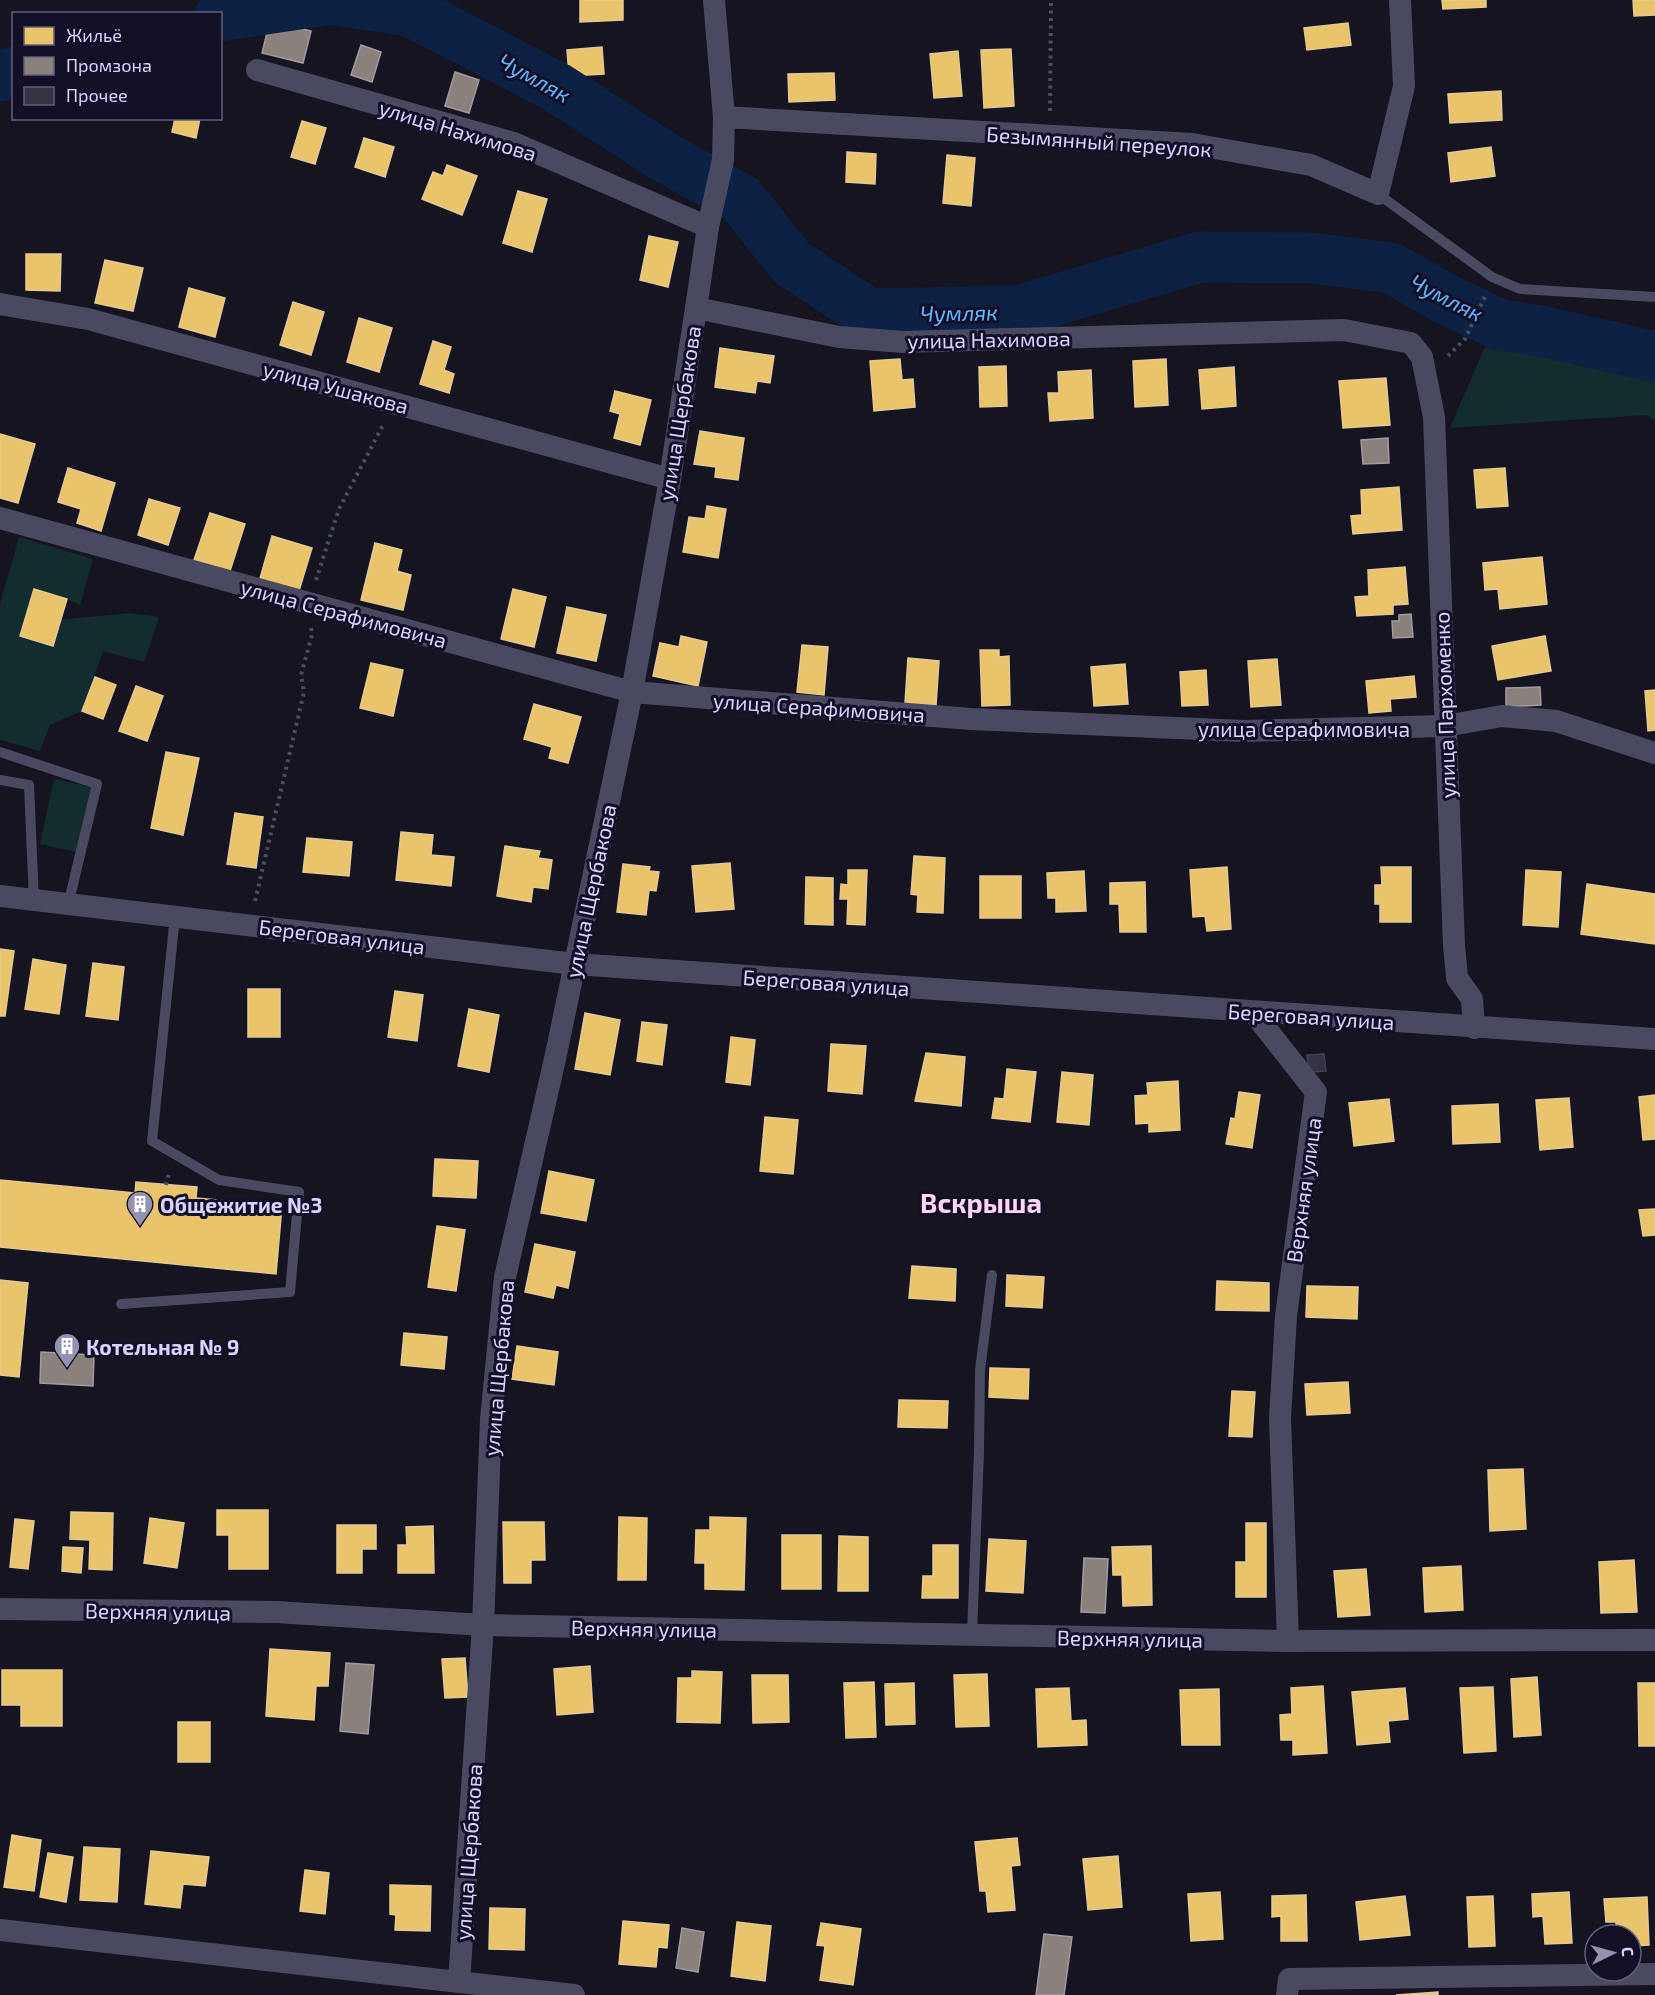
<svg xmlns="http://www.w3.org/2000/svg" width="1655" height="1995" viewBox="0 0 1655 1995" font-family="'Exo 2',sans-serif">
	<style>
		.green { fill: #132c2d }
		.homes { fill: #e9c46a; stroke: #e4c997; stroke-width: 1.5 }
		.industry { fill: #8a817c; stroke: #a29aa3; stroke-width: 1.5 }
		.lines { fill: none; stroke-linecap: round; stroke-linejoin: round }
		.river { stroke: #0d2144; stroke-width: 51 }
		.building { fill: #343243; stroke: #433f54; stroke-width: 1.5 }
		.path { stroke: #44505f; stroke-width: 4; stroke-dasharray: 3 4.5; stroke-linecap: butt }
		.service { stroke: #4a4962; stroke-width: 10 }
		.minor { stroke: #4a4962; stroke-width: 22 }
		.labels { text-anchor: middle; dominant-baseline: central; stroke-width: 6; stroke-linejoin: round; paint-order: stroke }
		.street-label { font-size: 21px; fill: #d9d4ff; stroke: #130f26 }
		.poi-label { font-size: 21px; font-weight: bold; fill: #d9d4ff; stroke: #130f26; text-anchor: start }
		.water-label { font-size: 22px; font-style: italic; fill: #62b6ff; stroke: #130f26 }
		.district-label { font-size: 27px; font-weight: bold; fill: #ffd6f0; stroke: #130f26 }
	</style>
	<rect width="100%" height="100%" fill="#161421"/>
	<g class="green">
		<path d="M1490 335 1642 359 1655 363V421L1647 415 1450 428Z"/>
		<path d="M19 537 93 559 80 605 67 599 34 589 20 636 60 620 130 613 159 617 144 662 103 651 82 711 50 725 40 751 0 740V604Z"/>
		<path d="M54 779 91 787 76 852 40 844Z"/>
	</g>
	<g class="homes">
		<path d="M580 0H623V20L580 22Z"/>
		<path d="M1442 0H1486V7L1443 9Z"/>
		<path d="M1633 0H1655V15L1634 16Z"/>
		<path d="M1348 23 1351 45 1307 50 1304 28Z"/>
		<path d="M602 47 604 74 569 76 567 50Z"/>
		<path d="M1011 49 1014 106 984 108 981 50Z"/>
		<path d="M958 51 962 96 934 98 930 54Z"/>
		<path d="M834 73 835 100 789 102 788 74Z"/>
		<path d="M1501 91 1502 120 1450 123 1448 94Z"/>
		<path d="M175 118H200L196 138 172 132Z"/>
		<path d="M302 121 326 128 315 164 291 157Z"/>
		<path d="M364 138 394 147 385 177 355 167Z"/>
		<path d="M1491 147 1495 176 1451 182 1448 153Z"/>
		<path d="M847 152 876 154 875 184 846 182Z"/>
		<path d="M947 155 975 158 971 206 943 203Z"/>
		<path d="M447 165 477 176 462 215 422 199 433 172 443 176Z"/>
		<path d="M518 191 547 199 532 252 503 243Z"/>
		<path d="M649 236 678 242 668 287 640 280Z"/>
		<path d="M26 254H61L60 291 26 290Z"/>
		<path d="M105 260 143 268 133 311 95 303Z"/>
		<path d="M189 288 225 298 215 337 179 327Z"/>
		<path d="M293 302 324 312 311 355 280 345Z"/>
		<path d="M359 318 392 328 379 372 347 362Z"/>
		<path d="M433 341 451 347 444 370 454 374 449 393 420 384Z"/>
		<path d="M720 348 774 356 770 383 757 381 755 393 715 387Z"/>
		<path d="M900 359 902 380 913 379 915 407 874 411 870 361Z"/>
		<path d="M1166 359 1168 405 1135 407 1133 361Z"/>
		<path d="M1006 366 1007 406 980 407 979 367Z"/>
		<path d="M1234 367 1236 406 1202 409 1199 370Z"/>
		<path d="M1091 370 1093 418 1050 421 1048 393H1059L1058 372Z"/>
		<path d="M1386 378 1390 425 1343 428 1339 381Z"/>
		<path d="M615 391 651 400 640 445 614 438 620 414 610 411Z"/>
		<path d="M700 431 744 438 738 480 715 477 716 467 694 464Z"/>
		<path d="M0 434 35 444 18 503 0 498Z"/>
		<path d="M68 468 115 483 101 531 77 523 81 509 58 502Z"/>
		<path d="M1505 468 1508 506 1477 508 1474 470Z"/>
		<path d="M1399 487 1402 530 1353 534 1351 516 1362 515 1361 490Z"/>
		<path d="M149 499 180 508 168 545 138 535Z"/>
		<path d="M707 506 726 509 718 558 683 552 689 517 705 519Z"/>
		<path d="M210 513 245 524 230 571 194 560Z"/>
		<path d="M272 536 312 548 298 594 259 582Z"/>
		<path d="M375 543 402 550 397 571 411 575 403 610 361 600Z"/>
		<path d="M1542 557 1547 604 1500 609 1498 589 1485 590 1483 563Z"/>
		<path d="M1405 567 1408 604 1393 605V614L1357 616 1355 597 1369 596 1368 570Z"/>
		<path d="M34 589 67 599 53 646 20 636Z"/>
		<path d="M513 589 546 597 534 647 501 639Z"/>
		<path d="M567 607 606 615 596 661 557 653Z"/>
		<path d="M681 636 707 642 698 686 653 676 660 643 679 647Z"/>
		<path d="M1545 636 1551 671 1498 680 1492 646Z"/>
		<path d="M802 645 828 647 824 695 797 692Z"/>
		<path d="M980 650H999V657L1009 656 1010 705 982 706Z"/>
		<path d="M908 658 939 661 936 705 905 703Z"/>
		<path d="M1277 659 1281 705 1251 707 1248 661Z"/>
		<path d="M371 663 403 670 393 716 360 708Z"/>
		<path d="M1125 664 1128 704 1094 706 1091 667Z"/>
		<path d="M1206 670 1208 705 1182 706 1180 672Z"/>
		<path d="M1414 676 1416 697 1390 699 1391 711 1369 713 1366 681Z"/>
		<path d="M95 677 116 685 103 719 82 711Z"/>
		<path d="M136 686 163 696 147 741 119 731Z"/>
		<path d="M1655 690V730L1648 731 1645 691Z"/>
		<path d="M534 704 581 717 568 763 549 758 552 747 524 739Z"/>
		<path d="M166 752 199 758 183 835 151 828Z"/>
		<path d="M235 813 263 817 256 868 227 864Z"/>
		<path d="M401 832 433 835 431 855 454 857 451 886 396 880Z"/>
		<path d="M307 838 352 842 349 876 303 872Z"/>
		<path d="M505 846 540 851 538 858 552 860 548 889 533 887 531 902 497 896Z"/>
		<path d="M914 856 945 858 943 913 917 912 918 895 911 894Z"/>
		<path d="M730 863 734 909 696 912 692 866Z"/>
		<path d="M623 864 650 867 649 871 659 872 656 891 649 890 646 915 617 912Z"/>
		<path d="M1227 867 1231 929 1207 931 1205 916 1193 917 1190 870Z"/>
		<path d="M1381 867H1411V922H1380V904H1375V885H1382Z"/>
		<path d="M848 870H867L865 925 847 924 848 899H840L841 884 848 885Z"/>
		<path d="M1526 870 1561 872 1558 927 1523 925Z"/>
		<path d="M1084 871 1086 911 1056 912V898H1048L1047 873Z"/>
		<rect x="980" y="876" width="41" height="42"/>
		<path d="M806 877 833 878V925L805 924Z"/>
		<path d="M1145 882 1146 932H1120L1119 904H1110V883Z"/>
		<path d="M1587 884 1655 894V944L1581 934Z"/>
		<path d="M0 949 14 951 5 1016H0Z"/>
		<path d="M33 959 66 965 59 1014 25 1009Z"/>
		<path d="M93 963 124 967 118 1020 86 1016Z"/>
		<rect x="248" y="989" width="32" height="48"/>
		<path d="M395 991 423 995 417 1041 388 1037Z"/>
		<path d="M469 1009 499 1015 489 1072 458 1066Z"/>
		<path d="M585 1013 620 1020 610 1075 575 1069Z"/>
		<path d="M642 1022 667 1025 662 1065 637 1061Z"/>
		<path d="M731 1037 755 1040 750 1085 726 1082Z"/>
		<path d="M831 1044 866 1046 862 1094 828 1091Z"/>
		<path d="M926 1053 965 1057 961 1106 915 1101Z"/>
		<path d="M1007 1069 1036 1072 1030 1122 992 1118 995 1098 1004 1099Z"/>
		<path d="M1062 1072 1093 1075 1089 1125 1057 1122Z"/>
		<path d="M1178 1081 1180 1130 1149 1132V1123L1136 1124 1135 1096 1148 1095 1147 1083Z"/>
		<path d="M1239 1092 1260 1095 1252 1148 1226 1144 1231 1118 1235 1119Z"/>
		<path d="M1655 1095V1139L1643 1140 1639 1097Z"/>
		<path d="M1569 1098 1573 1147 1540 1150 1536 1100Z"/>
		<path d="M1389 1099 1394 1141 1354 1146 1349 1103Z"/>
		<path d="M1498 1104 1500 1142 1453 1144 1452 1106Z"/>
		<path d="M765 1117 798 1120 793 1174 760 1171Z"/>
		<path d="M435 1159 478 1161 476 1198 433 1196Z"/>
		<path d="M549 1171 594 1180 586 1221 541 1213Z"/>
		<path d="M0 1180 135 1193 136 1182 197 1187 196 1198 282 1206 276 1274 0 1247Z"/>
		<path d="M1655 1209V1235L1643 1236 1639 1210Z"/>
		<path d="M437 1226 465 1230 456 1291 428 1287Z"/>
		<path d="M535 1244 575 1252 568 1288 556 1285 553 1298 525 1292Z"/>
		<path d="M912 1266 956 1269 955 1301 909 1298Z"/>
		<path d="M1007 1275 1044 1277 1042 1308 1006 1306Z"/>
		<path d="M0 1280 28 1283 19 1377 0 1375Z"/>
		<path d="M1217 1281 1269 1283V1311L1216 1310Z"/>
		<path d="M1307 1286 1358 1287 1357 1319 1306 1317Z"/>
		<path d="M404 1333 447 1337 444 1369 401 1365Z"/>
		<path d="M517 1346 558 1352 554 1385 512 1379Z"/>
		<path d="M990 1368 1029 1369 1028 1399 989 1397Z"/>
		<path d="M1348 1382 1350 1413 1307 1415 1305 1384Z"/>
		<path d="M1232 1391 1255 1392 1252 1437 1229 1436Z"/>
		<path d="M899 1400 948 1401 947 1428 898 1427Z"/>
		<path d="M1523 1469 1526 1529 1490 1531 1488 1470Z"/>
		<path d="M217 1510H268V1569H229V1535H217Z"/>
		<path d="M71 1512 113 1513 112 1570 89 1569 90 1540 70 1539Z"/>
		<path d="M619 1517 647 1518 646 1580H618Z"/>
		<path d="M710 1517 746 1518 744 1590 705 1589V1563H695L696 1530H710Z"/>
		<path d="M150 1518 184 1523 177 1568 144 1563Z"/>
		<path d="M15 1519 34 1521 28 1569 10 1567Z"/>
		<path d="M503 1522H544L545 1560H531V1583H504Z"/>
		<path d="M1246 1523H1266V1597H1236V1562H1246Z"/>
		<path d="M337 1525H376V1549H362V1573H337Z"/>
		<path d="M433 1526 434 1573H398V1545H407L406 1527Z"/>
		<rect x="782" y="1535" width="39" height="54"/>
		<path d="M839 1536 868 1537V1591H838Z"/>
		<path d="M989 1539 1026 1541 1023 1593 986 1591Z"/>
		<path d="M933 1545H958V1598H922L923 1576H933Z"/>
		<path d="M1151 1546 1152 1605 1123 1606 1122 1575H1113L1112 1547Z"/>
		<path d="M63 1547 83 1548 81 1573 62 1571Z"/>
		<path d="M1634 1560 1637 1612 1601 1613 1599 1562Z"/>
		<path d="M1461 1566 1463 1610 1425 1612 1423 1568Z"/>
		<path d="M1366 1569 1370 1615 1338 1617 1334 1571Z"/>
		<path d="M270 1649 330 1653 328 1686H316L314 1720 266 1716Z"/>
		<path d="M465 1658 468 1697 445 1698 442 1659Z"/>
		<path d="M590 1666 593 1712 557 1715 554 1669Z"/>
		<path d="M2 1670H62V1726H21V1705H2Z"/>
		<path d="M692 1671 722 1672 720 1723 677 1722 678 1678H692Z"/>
		<path d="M987 1674 989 1726 956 1727 954 1675Z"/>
		<path d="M752 1675H788L789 1722 753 1723Z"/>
		<path d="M1537 1677 1541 1735 1514 1737 1511 1679Z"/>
		<path d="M874 1682 876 1737 846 1738 844 1683Z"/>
		<path d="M914 1683 915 1724 886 1725 885 1684Z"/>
		<path d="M1638 1683H1655V1746H1639Z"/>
		<path d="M1323 1686 1327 1753 1293 1755V1740H1281L1280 1715 1292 1714 1291 1688Z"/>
		<path d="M1493 1687 1496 1751 1464 1753 1460 1688Z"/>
		<path d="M1069 1688 1071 1721 1086 1720 1087 1745 1038 1747 1036 1689Z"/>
		<path d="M1405 1688 1408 1719 1388 1721 1390 1742 1357 1745 1352 1692Z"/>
		<path d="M1219 1689 1220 1745H1182L1180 1690Z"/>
		<rect x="178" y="1722" width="32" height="40"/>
		<path d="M12 1835 41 1840 34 1891 4 1887Z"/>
		<path d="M1017 1838 1020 1865 1011 1866 1015 1910 988 1912 986 1891H980L975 1842Z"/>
		<path d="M84 1847 120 1849 117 1902 80 1900Z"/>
		<path d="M151 1851 209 1857 205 1886 183 1884 180 1908 145 1904Z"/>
		<path d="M48 1853 73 1857 66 1902 40 1897Z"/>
		<path d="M1118 1856 1122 1907 1088 1910 1083 1859Z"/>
		<path d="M305 1870 329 1873 325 1914 300 1911Z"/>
		<path d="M390 1885 431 1886 430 1931 395 1930 396 1915 390 1914Z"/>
		<path d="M1220 1892 1223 1939 1191 1941 1188 1894Z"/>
		<path d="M1569 1892 1572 1943 1545 1944 1543 1916 1533 1917 1532 1894Z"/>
		<path d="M1306 1895 1307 1941H1281V1916L1272 1917V1896Z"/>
		<path d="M1405 1896 1410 1935 1360 1940 1356 1902Z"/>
		<path d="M1493 1896 1495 1946 1469 1947 1467 1897Z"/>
		<path d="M1647 1897 1649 1945 1631 1946V1935H1616V1922H1606L1604 1899Z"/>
		<path d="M490 1908 525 1909 524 1950 489 1949Z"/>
		<path d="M623 1921 669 1925 667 1948 658 1947 656 1967 619 1964Z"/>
		<path d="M737 1922 771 1926 765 1981 731 1976Z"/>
		<path d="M821 1923 861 1929 853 1985 820 1980 825 1946 817 1945Z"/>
		<path d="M1438 1992V1995H1396Z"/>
	</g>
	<g class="industry">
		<path d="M270 21 311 31 303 63 262 53Z"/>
		<path d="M361 45 381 52 372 82 351 75Z"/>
		<path d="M455 72 479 80 469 113 445 106Z"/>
		<path d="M1388 438 1389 463 1363 464 1361 440Z"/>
		<path d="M1411 614 1413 637 1393 638 1392 621H1399V615Z"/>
		<path d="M1540 687 1541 705 1506 707V688Z"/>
		<path d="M41 1352 94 1355 93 1386 40 1383Z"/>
		<path d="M1084 1558 1108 1559 1105 1613 1081 1612Z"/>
		<path d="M346 1663 374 1665 368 1734 340 1731Z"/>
		<path d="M682 1928 704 1932 698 1972 676 1968Z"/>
		<path d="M1044 1934 1072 1937 1064 1995H1036Z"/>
	</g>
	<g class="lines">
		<g class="river">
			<path d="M335 0 410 11 556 87 666 158 741 199 792 263 869 314 1018 311 1200 257 1311 258 1391 268 1446 299 1498 324 1541 331 1655 357"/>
			<path d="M220 16 325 0"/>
			<path d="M0 76 14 72"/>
		</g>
	</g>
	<path class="building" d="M1324 1054 1326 1071 1309 1072 1307 1055Z"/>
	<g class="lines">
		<g class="path">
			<path d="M1050 111 1051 0"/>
			<path d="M1448 356 1465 339 1486 294"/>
			<path d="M316 580 339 509 383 425"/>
			<path d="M255 901 304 692 301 675 312 635 311 628"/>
			<path d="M166 1185 169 1174"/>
		</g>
		<g class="service">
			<path d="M1378 194 1492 277 1520 289 1655 297"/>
			<path d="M0 752 97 784 68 905"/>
			<path d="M0 780 29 785 34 901"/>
			<path d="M121 1304 290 1292 299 1192 219 1180 152 1141 175 916"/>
			<path d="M972 1635 979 1451 980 1370 992 1275"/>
		</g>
		<g class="minor">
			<path d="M257 70 514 143 708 227 696 308 839 337 903 342 1344 330 1411 343 1422 357 1434 417 1454 945 1457 978 1472 999 1474 1028"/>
			<path d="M724 117 1192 144 1311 165 1378 194 1404 86 1400 0"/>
			<path d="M708 227 723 160 724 117 714 0"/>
			<path d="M0 304 88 319 670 479"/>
			<path d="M0 518 632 692 971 719 1245 731 1445 726 1502 716 1556 721 1655 753"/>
			<path d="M0 896 575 964 1655 1039"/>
			<path d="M1253 1012 1316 1092 1286 1316 1280 1418 1288 1641"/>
			<path d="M0 1609 276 1612 483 1625 1288 1641 1655 1640"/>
			<path d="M0 1930 574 1995"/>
			<path d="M459 1982 483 1625 491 1419 505 1277 555 1059 632 692 670 479 696 308"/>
			<path d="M1287 1995 1289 1979 1655 1974"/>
		</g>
	</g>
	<defs>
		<g id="building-pin" transform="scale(1.35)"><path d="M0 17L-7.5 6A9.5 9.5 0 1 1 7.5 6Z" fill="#9591b1" stroke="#130f26"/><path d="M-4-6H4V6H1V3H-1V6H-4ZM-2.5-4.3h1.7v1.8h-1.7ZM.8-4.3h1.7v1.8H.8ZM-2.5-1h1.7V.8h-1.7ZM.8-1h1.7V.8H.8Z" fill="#fff"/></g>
	</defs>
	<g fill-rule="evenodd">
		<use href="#building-pin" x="140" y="1204"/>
		<use href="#building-pin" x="67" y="1346"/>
	</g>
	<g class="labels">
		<g class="street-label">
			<text transform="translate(458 130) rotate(17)">улица Нахимова</text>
			<text transform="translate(1099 141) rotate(4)">Безымянный переулок</text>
			<text transform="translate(989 339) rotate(-1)">улица Нахимова</text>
			<text transform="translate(336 387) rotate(15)">улица Ушакова</text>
			<text transform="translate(679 413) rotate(-81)">улица Щербакова</text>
			<text transform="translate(344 613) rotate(15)">улица Серафимовича</text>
			<text transform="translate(1444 705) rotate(-92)">улица Пархоменко</text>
			<text transform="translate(819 707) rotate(4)">улица Серафимовича</text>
			<text x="1304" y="728">улица Серафимовича</text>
			<text transform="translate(590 891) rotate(-78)">улица Щербакова</text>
			<text transform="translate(342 936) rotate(7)">Береговая улица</text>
			<text transform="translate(826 982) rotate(4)">Береговая улица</text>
			<text transform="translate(1311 1016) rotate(4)">Береговая улица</text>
			<text transform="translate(1303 1190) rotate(-82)">Верхняя улица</text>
			<text transform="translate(498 1368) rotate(-85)">улица Щербакова</text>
			<text transform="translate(158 1611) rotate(1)">Верхняя улица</text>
			<text transform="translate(644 1628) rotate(1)">Верхняя улица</text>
			<text transform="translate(1130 1638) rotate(1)">Верхняя улица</text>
			<text transform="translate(468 1852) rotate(-86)">улица Щербакова</text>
		</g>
		<g class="poi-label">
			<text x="160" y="1204">Общежитие №3</text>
			<text x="86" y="1346">Котельная № 9</text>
		</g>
		<g class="water-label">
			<text transform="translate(535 77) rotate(29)">Чумляк</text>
			<text transform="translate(1447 297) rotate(27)">Чумляк</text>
			<text transform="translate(959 312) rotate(-1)">Чумляк</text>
		</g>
		<g class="district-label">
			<text x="981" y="1202">Вскрыша</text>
		</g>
	</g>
	<rect x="12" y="12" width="210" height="108" fill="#130f26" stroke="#625e7d" stroke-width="1.5"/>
	<rect x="24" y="27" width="30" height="18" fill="#e9c46a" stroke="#625e7d" stroke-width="1.5"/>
	<text x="66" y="42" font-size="18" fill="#d9d4ff">Жильё</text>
	<rect x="24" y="57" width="30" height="18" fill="#8a817c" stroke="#625e7d" stroke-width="1.5"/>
	<text x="66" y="72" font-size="18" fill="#d9d4ff">Промзона</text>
	<rect x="24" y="87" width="30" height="18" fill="#343243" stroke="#625e7d" stroke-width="1.5"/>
	<text x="66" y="102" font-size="18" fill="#d9d4ff">Прочее</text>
	<g transform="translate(1613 1953) rotate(85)"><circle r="28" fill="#130f26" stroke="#625e7d" stroke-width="1.5"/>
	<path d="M0-4.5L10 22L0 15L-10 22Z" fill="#9591b1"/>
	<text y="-9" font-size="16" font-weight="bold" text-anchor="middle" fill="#d9d4ff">С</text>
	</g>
</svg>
